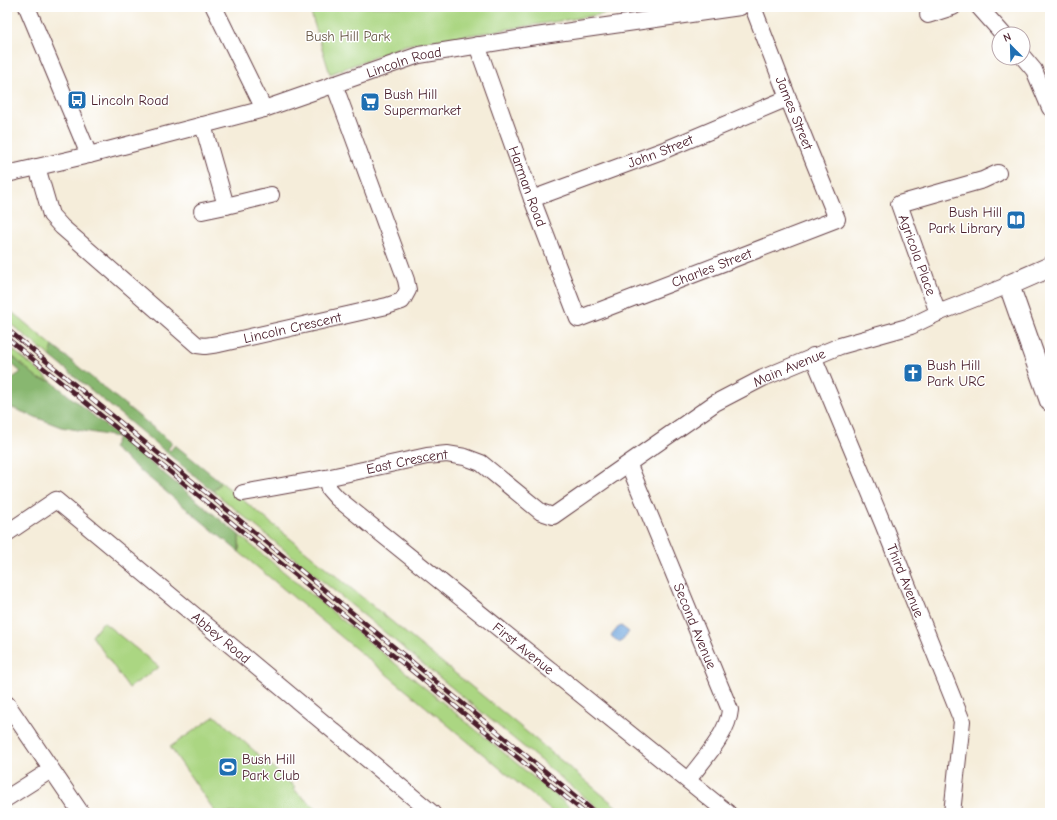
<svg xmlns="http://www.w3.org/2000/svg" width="1057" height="820" viewBox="0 0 1057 820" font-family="'Comic Neue',sans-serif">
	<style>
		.green { fill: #abd682; stroke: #7a7a56 }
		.forest { fill: #88b770; stroke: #696b4e }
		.water { fill: #6fa6dd; stroke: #5c6284 }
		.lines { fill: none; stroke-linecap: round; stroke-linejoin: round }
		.minor-casing { stroke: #643e45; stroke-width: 18 }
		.tertiary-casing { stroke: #643e45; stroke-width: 22 }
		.minor { stroke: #fff; stroke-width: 16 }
		.tertiary { stroke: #fff; stroke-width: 20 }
		.rail-casing { stroke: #4a1f2b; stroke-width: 4.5 }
		.rail { stroke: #fff; stroke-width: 3; stroke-dasharray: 9; stroke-linecap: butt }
		.labels { text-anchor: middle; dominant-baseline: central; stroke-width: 3; stroke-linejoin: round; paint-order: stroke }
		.park-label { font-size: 14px; fill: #675645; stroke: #fff }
		.street-label { font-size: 14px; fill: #4a1f2b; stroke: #fff }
		.poi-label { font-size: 14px; fill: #4a1f2b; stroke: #fff; text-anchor: start }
	</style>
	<rect width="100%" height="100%" fill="#fff"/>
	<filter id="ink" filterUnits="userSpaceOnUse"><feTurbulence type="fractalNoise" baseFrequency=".025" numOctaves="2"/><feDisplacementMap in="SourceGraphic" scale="8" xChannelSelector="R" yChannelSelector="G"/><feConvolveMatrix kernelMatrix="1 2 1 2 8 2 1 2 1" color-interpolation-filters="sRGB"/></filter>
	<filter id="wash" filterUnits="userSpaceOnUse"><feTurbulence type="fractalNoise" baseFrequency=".012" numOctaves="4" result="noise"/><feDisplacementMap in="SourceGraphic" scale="16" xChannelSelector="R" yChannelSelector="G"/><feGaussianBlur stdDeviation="0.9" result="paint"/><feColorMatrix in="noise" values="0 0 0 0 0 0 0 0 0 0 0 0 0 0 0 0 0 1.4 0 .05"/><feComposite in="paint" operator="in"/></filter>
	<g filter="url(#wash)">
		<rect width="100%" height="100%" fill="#f5edda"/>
		<g class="green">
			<path d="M309 7H649L406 45 330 74Z"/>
			<path d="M7 308 53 346 50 356 7 321Z"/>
			<path d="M7 345 51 381 39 379 7 352Z"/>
			<path d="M221 482 516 723 624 813H604L213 491Z"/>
			<path d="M239 535 577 813H554L239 552Z"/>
			<path d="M103 622 159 667 129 688 92 636Z"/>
			<path d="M215 716 295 787 293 789 321 813H216L170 747Z"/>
		</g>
		<g class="forest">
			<path d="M53 346 172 443 168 449 170 451 175 445 221 482 213 491 50 356Z"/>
			<path d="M7 352 39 379 51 381 239 535V552L113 448 118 437 61 427 7 406V382L21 372 7 360Z"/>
		</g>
		<path class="water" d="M620 625 629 632 620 643 611 636Z"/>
	</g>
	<g filter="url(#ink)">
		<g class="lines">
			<g class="minor-casing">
				<g id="minor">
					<path d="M27 7 89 155"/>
					<path d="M214 7 264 109"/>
					<path d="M979 7 1003 34"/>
					<path d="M928 15 953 7"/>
					<path id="s1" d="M477 45 532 199 578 319 837 219 788 98 753 7"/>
					<path d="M1023 57 1034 70 1050 108"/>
					<path d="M203 125 226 206 271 195"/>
					<path id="s2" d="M37 167 51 215 62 227 197 345 205 346 219 344 387 306 402 301 408 290 406 280 334 84"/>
					<path id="s3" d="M7 174 89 155 264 109 419 55 529 37 740 7"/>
					<path id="s4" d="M532 199 667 149 788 98"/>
					<path d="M202 211 226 206"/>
					<path d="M938 313 899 204 983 180 998 173"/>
					<path id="s5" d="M813 356 883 524 962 721 952 813"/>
					<path id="s6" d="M629 465 730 710C728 734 702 761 688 780"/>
					<path id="s7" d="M326 478 329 489 337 498 728 813"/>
					<path id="s8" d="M243 493 326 478 427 456 447 454 465 457 481 463 541 512 553 516 715 403 763 378 840 346 911 326 938 313 1009 285"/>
					<path id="s9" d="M7 533 56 500 432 813"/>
					<path d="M7 704 81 813"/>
					<path d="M7 798 51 770"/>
				</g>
			</g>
			<g class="tertiary-casing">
				<path id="tertiary" d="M1050 267 1009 285 1050 401"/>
			</g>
			<use href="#minor" class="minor"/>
			<use href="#tertiary" class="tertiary"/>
			<g class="rail-casing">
				<g id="rail">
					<path d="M7 329 596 813"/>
					<path d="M7 338 585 813"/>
				</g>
			</g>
			<use href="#rail" class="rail"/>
		</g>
	</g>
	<defs>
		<g id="bus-square" transform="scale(1)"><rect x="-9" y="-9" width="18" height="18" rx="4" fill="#1f6fb2" stroke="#fff"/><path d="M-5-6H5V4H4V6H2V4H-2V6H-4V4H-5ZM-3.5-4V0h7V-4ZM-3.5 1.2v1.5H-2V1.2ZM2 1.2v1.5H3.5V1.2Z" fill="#fff"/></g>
		<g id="supermarket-square" transform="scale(1)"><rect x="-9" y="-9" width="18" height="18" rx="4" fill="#1f6fb2" stroke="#fff"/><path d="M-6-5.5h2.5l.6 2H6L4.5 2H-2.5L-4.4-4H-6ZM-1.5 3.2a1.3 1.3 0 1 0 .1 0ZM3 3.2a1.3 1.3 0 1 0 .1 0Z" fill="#fff"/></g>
		<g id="library-square" transform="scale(1)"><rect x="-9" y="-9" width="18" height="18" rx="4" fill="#1f6fb2" stroke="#fff"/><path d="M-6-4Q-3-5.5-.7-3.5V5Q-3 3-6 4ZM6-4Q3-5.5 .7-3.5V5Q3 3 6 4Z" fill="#fff"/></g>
		<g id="church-square" transform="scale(1)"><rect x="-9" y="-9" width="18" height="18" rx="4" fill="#1f6fb2" stroke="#fff"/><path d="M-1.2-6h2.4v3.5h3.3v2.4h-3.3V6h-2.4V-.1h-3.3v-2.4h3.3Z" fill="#fff"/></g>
		<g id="stadium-square" transform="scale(1)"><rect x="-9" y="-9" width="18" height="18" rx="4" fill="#1f6fb2" stroke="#fff"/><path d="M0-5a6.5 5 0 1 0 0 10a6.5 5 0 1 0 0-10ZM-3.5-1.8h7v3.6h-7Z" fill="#fff"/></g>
	</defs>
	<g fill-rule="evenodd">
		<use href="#bus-square" x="77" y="100"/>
		<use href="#supermarket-square" x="370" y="102"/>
		<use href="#library-square" x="1016" y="220"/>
		<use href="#church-square" x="913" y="373"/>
		<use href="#stadium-square" x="228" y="767"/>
	</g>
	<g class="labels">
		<g class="park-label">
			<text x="348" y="36">Bush Hill Park</text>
		</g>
		<g class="street-label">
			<text stroke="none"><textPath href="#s3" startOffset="413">Lincoln Road</textPath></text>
			<text transform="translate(794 113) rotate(68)">James Street</text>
			<text stroke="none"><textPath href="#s4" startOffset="137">John Street</textPath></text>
			<text stroke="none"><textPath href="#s1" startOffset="150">Harman Road</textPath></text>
			<text transform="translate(917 255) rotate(70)">Agricola Place</text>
			<text stroke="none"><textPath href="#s1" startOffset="435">Charles Street</textPath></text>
			<text stroke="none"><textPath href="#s2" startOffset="343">Lincoln Crescent</textPath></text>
			<text stroke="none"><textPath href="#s8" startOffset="613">Main Avenue</textPath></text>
			<text stroke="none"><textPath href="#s8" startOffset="167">East Crescent</textPath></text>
			<text stroke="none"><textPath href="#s5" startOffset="243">Third Avenue</textPath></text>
			<text stroke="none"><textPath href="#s6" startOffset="174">Second Avenue</textPath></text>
			<text stroke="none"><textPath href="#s9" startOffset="274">Abbey Road</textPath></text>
			<text stroke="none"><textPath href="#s7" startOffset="263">First Avenue</textPath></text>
		</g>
		<g class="poi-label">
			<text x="384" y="94">Bush Hill<tspan x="384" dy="16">Supermarket</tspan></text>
			<text x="91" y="100">Lincoln Road</text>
			<text x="1002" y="212" text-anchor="end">Bush Hill<tspan x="1002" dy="16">Park Library</tspan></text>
			<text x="927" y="365">Bush Hill<tspan x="927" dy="16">Park URC</tspan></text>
			<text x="242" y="759">Bush Hill<tspan x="242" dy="16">Park Club</tspan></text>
		</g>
	</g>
	<rect width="1057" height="820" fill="none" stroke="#fff" stroke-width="24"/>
	<g transform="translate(1011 46) rotate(337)"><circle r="19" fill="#ffffff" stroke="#b7a5aa"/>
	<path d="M0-3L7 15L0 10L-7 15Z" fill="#1f6fb2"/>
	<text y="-6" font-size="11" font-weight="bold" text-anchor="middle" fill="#4a1f2b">N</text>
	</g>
</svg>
